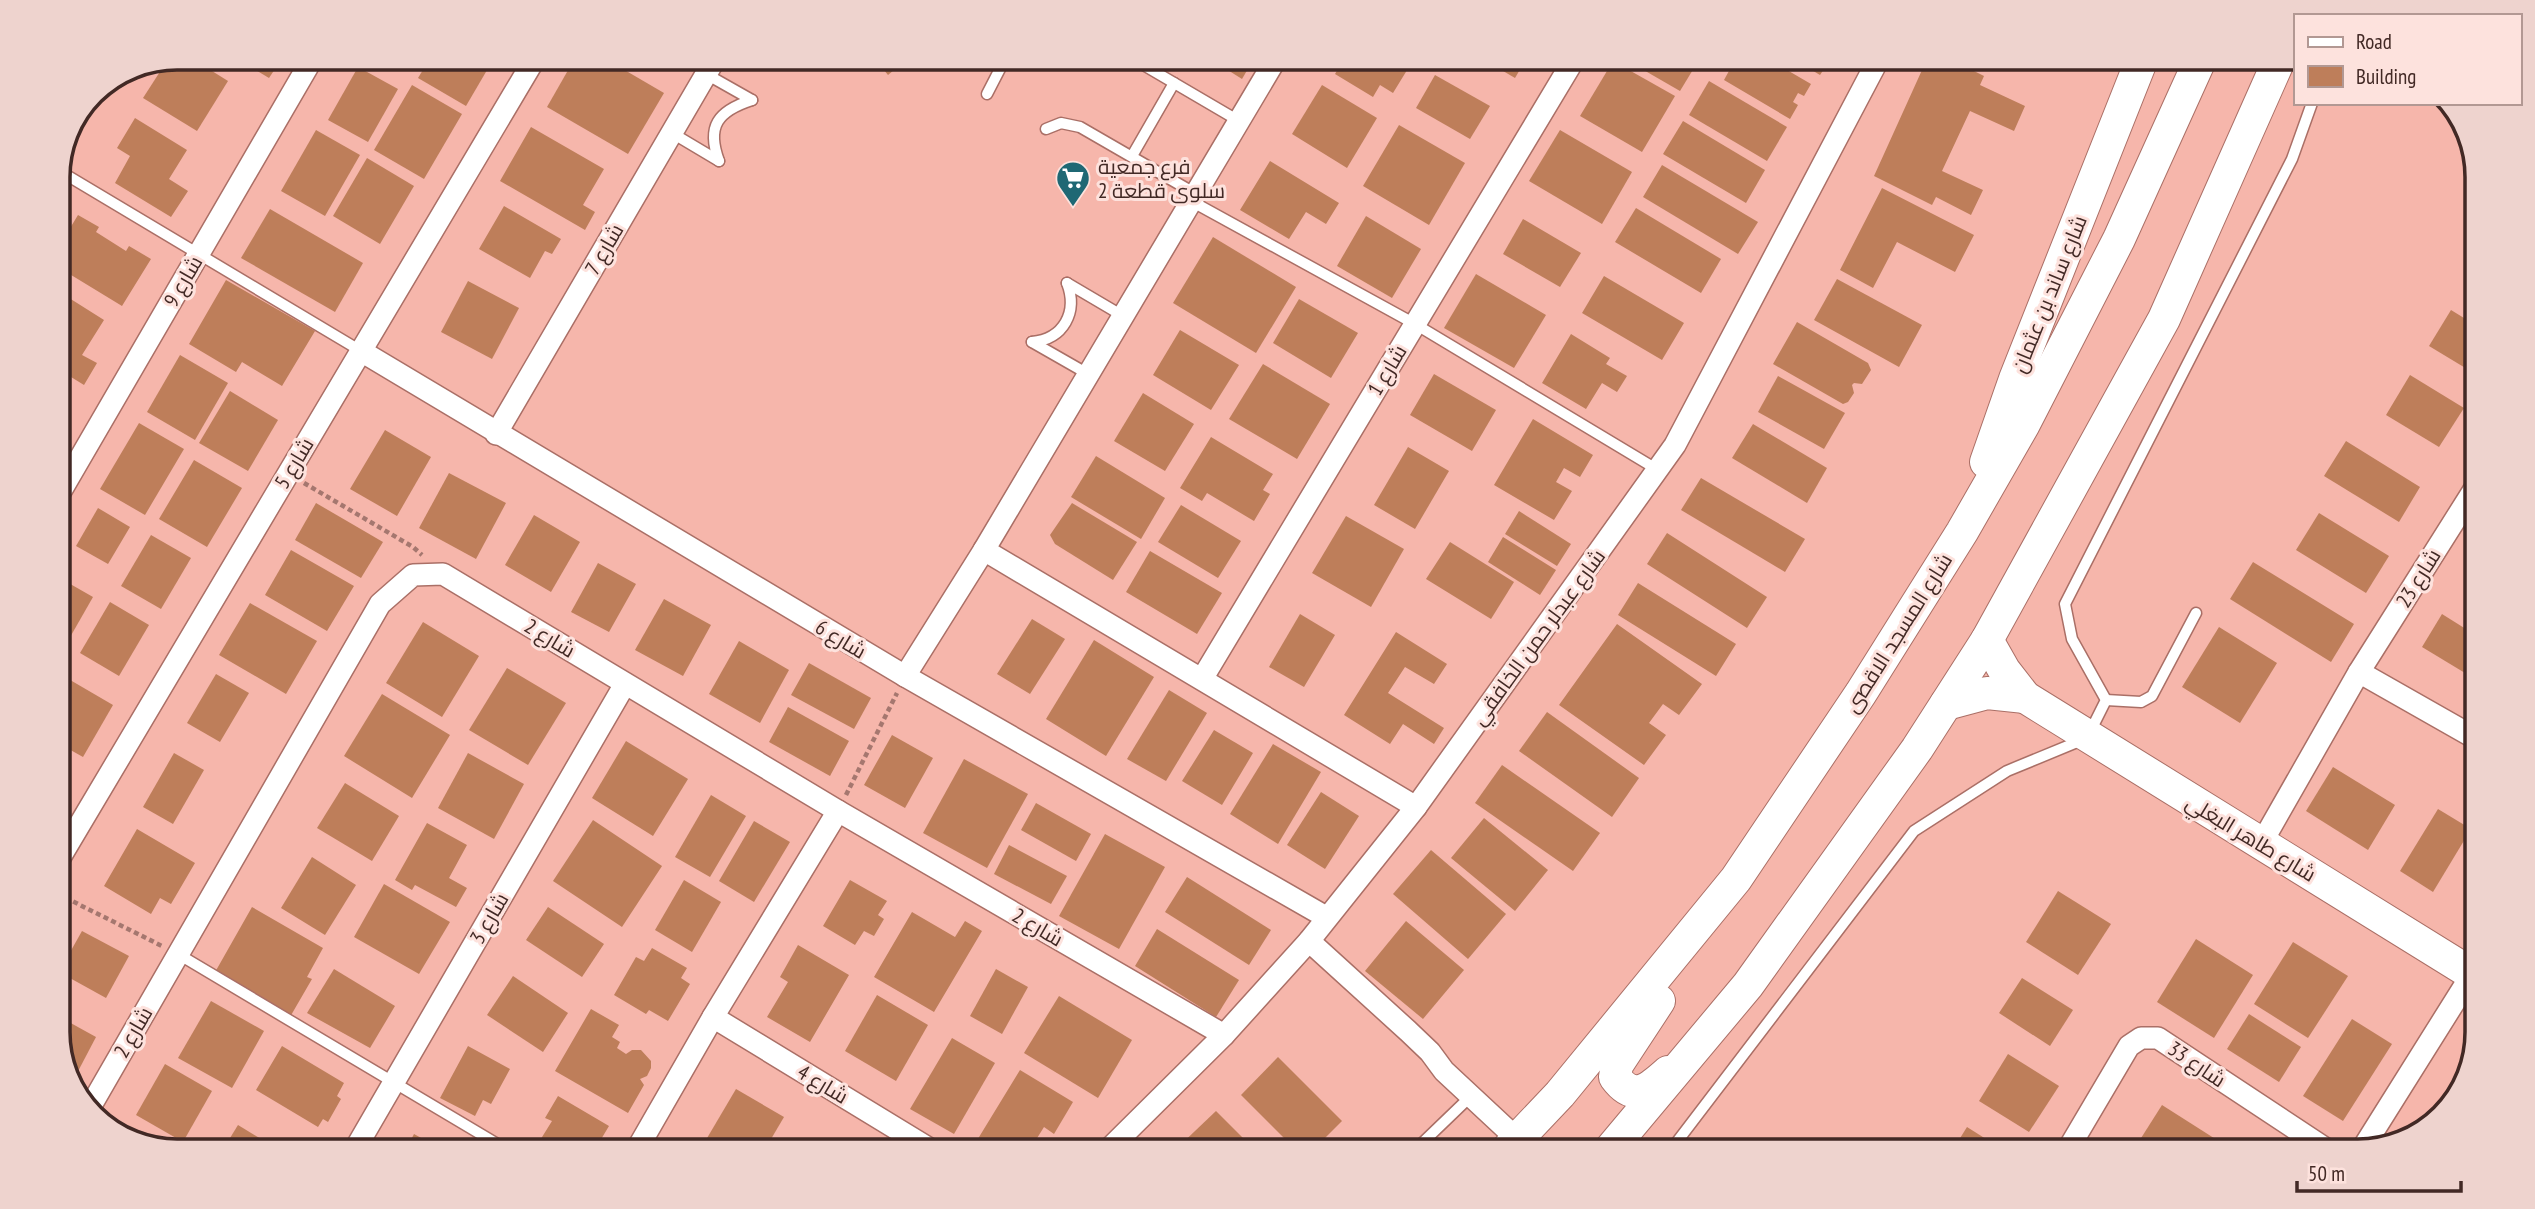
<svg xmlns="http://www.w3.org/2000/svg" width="2535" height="1209" viewBox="0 0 2535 1209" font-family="'PT Sans Narrow',Cairo,sans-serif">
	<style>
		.building { fill: #be7e5a }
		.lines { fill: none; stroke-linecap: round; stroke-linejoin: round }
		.lane-casing { stroke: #aa6f66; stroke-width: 13 }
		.street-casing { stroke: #aa6f66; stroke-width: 24 }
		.secondary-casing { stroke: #aa6f66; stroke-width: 34 }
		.path { stroke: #a5776f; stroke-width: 4.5; stroke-dasharray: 5 3.5; stroke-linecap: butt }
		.lane { stroke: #fff; stroke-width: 10 }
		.street { stroke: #fff; stroke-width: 21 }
		.secondary { stroke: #fff; stroke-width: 32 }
		.labels { text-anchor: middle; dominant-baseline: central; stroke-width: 6; stroke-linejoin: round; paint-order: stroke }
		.poi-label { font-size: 21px; fill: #422925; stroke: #fde2dd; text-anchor: start }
		.street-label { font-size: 21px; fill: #422925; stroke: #fde2dd }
		.rim { fill: none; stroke: #422925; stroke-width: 3.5 }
	</style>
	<rect width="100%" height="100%" fill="#f6b6ab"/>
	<g class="building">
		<path d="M1927 59H1950L1984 76 1980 85 2025 106 2014 131 1970 111 1942 171 1983 190 1971 215 1936 197 1932 205 1874 176Z"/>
		<path d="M1693 60 1697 63 1680 91 1628 61Z"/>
		<path d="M1735 60H1770L1811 84 1804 96 1798 93 1793 102 1798 105 1790 119 1724 80Z"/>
		<path d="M1795 60H1830L1820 75Z"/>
		<path d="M1486 61H1525L1515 78Z"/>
		<path d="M1613 61 1675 96 1642 152 1580 116Z"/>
		<path d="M1215 62H1252L1242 79Z"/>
		<path d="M1342 62H1412L1393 93 1380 85 1373 97 1335 74Z"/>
		<path d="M879 64H901L888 75Z"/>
		<path d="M426 65H490L466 106 418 78Z"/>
		<path d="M571 65H616L664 93 628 154 547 107Z"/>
		<path d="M204 66 228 81 197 131 143 98 163 67Z"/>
		<path d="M249 66H277L269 78Z"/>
		<path d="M132 67 122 84 113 79Z"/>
		<path d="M358 67 398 89 368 142 328 120Z"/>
		<path d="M1435 75 1490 106 1470 139 1416 108Z"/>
		<path d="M1709 81 1787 127 1767 161 1689 115Z"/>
		<path d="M412 85 462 114 424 179 374 150Z"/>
		<path d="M1322 85 1377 118 1347 168 1292 134Z"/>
		<path d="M135 118 187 150 169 179 188 191 171 217 115 183 130 156 117 148Z"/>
		<path d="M1683 121 1765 170 1746 203 1663 154Z"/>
		<path d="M1399 125 1465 163 1429 225 1363 186Z"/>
		<path d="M531 127 604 169 583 205 595 212 585 230 500 181Z"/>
		<path d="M316 130 360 155 325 216 281 191Z"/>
		<path d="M1560 130 1632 172 1602 224 1529 181Z"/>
		<path d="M367 158 414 186 380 244 333 216Z"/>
		<path d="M1270 161 1339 203 1326 224 1306 212 1289 239 1240 210Z"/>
		<path d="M1662 165 1758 222 1738 254 1643 197Z"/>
		<path d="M1882 188 1974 235 1955 272 1897 242 1873 288 1840 270Z"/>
		<path d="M504 206 561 239 552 254 545 251 530 278 479 249Z"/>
		<path d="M1636 208 1721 259 1701 293 1615 242Z"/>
		<path d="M270 209 363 263 335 312 241 258Z"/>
		<path d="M78 215 99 227 96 232 126 251 129 246 151 259 122 306 58 267V248Z"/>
		<path d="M1366 216 1421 249 1392 298 1337 266Z"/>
		<path d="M1523 219 1581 253 1560 287 1503 254Z"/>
		<path d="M1213 237 1296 287 1256 353 1173 303Z"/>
		<path d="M2477 272V292L2468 286Z"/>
		<path d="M1476 274 1546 315 1514 368 1444 328Z"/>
		<path d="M1604 276 1684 323 1662 360 1582 313Z"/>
		<path d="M1837 279 1922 325 1899 367 1814 320Z"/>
		<path d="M226 280 315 331 282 386 242 362 236 372 189 344Z"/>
		<path d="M468 281 519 308 492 359 441 332Z"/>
		<path d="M58 291 104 320 82 355 97 363 84 385 58 369Z"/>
		<path d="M1299 299 1358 333 1331 378 1273 343Z"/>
		<path d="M2451 310 2477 326V375L2429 346Z"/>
		<path d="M1797 322 1868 363 1871 370 1862 384 1854 383 1852 385 1854 393 1848 402 1843 404 1773 364Z"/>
		<path d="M1180 330 1239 365 1211 410 1153 375Z"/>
		<path d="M1571 334 1610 358 1606 364 1627 376 1617 392 1602 383 1586 409 1542 383Z"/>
		<path d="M180 355 228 383 195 440 147 412Z"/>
		<path d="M1263 364 1330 404 1297 459 1229 419Z"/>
		<path d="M1434 374 1496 410 1472 451 1410 415Z"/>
		<path d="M2410 375 2464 408 2439 447 2386 415Z"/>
		<path d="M1778 376 1845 413 1824 449 1758 412Z"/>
		<path d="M230 391 278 420 248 471 199 443Z"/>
		<path d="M1143 393 1194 424 1165 471 1114 441Z"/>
		<path d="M1533 419 1593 455 1580 477 1564 468 1556 482 1572 491 1554 520 1494 485Z"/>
		<path d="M139 423 184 449 145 515 100 489Z"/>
		<path d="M1753 424 1827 468 1807 503 1732 458Z"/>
		<path d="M385 430 431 457 397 516 350 489Z"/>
		<path d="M1211 437 1273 474 1263 490 1270 494 1254 521 1207 493 1202 501 1180 488Z"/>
		<path d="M2346 441 2420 487 2399 522 2324 476Z"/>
		<path d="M1408 447 1449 471 1415 529 1374 505Z"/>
		<path d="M1096 456 1165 498 1141 539 1071 497Z"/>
		<path d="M194 460 242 488 207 547 159 519Z"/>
		<path d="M449 473 506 503 476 559 419 528Z"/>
		<path d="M1701 478 1805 539 1785 572 1681 510Z"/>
		<path d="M316 503 383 542 361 578 295 540Z"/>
		<path d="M1072 503 1137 542 1113 580 1055 544 1050 535Z"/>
		<path d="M1181 505 1241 541 1218 578 1158 542Z"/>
		<path d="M98 508 130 527 108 564 76 546Z"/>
		<path d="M1519 511 1571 544 1557 566 1505 534Z"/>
		<path d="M2319 513 2389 556 2366 593 2296 550Z"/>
		<path d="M534 515 580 542 551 592 505 565Z"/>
		<path d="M1346 516 1404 549 1371 607 1312 573Z"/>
		<path d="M1667 533 1767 597 1747 628 1647 564Z"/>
		<path d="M151 535 191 558 161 609 121 586Z"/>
		<path d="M1503 537 1556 570 1540 595 1488 562Z"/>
		<path d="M1450 542 1514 582 1491 619 1426 579Z"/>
		<path d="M291 550 354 586 327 631 265 595Z"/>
		<path d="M1150 551 1222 593 1197 634 1126 592Z"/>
		<path d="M2253 562 2354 624 2331 662 2230 599Z"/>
		<path d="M598 563 636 584 609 632 571 612Z"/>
		<path d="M58 577 93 597 65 646 58 642Z"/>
		<path d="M1638 583 1736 644 1716 676 1618 615Z"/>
		<path d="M664 599 711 625 683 676 635 650Z"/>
		<path d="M110 602 149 625 119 676 80 653Z"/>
		<path d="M250 603 317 641 286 694 219 655Z"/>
		<path d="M1300 614 1335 635 1304 687 1269 667Z"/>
		<path d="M2442 614 2477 636V653L2465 673 2422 647Z"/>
		<path d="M1032 619 1065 639 1030 694 997 674Z"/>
		<path d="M423 622 479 656 442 717 386 683Z"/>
		<path d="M1617 624 1702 684 1679 715 1663 704 1649 723 1666 735 1644 765 1559 705Z"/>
		<path d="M2219 627 2277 663 2240 723 2182 687Z"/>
		<path d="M1396 632 1447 664 1434 684 1405 667 1388 693 1444 728 1434 744 1403 724 1390 744 1344 715Z"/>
		<path d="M1094 640 1154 677 1106 756 1046 719Z"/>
		<path d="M739 641 789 670 760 723 709 694Z"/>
		<path d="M809 663 871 698 854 729 791 695Z"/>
		<path d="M507 668 566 703 528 765 469 730Z"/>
		<path d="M216 674 249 693 220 742 187 723Z"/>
		<path d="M65 677 113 705 83 757 58 743V689Z"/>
		<path d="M1169 690 1207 713 1166 781 1127 759Z"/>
		<path d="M382 694 450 735 412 798 344 756Z"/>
		<path d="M788 707 849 741 830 776 769 742Z"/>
		<path d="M1547 712 1639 778 1612 817 1519 751Z"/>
		<path d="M1214 730 1253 753 1222 805 1182 781Z"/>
		<path d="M892 735 933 758 905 808 864 785Z"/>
		<path d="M626 741 688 779 653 836 592 798Z"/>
		<path d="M1273 744 1321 772 1278 844 1230 814Z"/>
		<path d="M174 753 204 770 173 824 143 807Z"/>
		<path d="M468 753 524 784 494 839 438 808Z"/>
		<path d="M964 759 1028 794 987 868 923 833Z"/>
		<path d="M1502 765 1600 833 1573 871 1475 803Z"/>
		<path d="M2333 767 2395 805 2368 850 2306 811Z"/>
		<path d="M345 783 399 816 372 861 317 828Z"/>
		<path d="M1321 792 1359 816 1325 869 1287 845Z"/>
		<path d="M711 795 746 816 710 877 675 857Z"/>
		<path d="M1036 803 1091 834 1076 861 1021 830Z"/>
		<path d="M2438 809 2471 829 2433 892 2400 871Z"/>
		<path d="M1484 818 1548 870 1515 911 1451 858Z"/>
		<path d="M593 820 662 866 622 927 553 881Z"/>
		<path d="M754 821 790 842 754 902 719 881Z"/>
		<path d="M427 823 467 845 449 878 467 888 456 907 415 885 412 890 395 880Z"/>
		<path d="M137 829 195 863 171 904 160 898 151 914 104 886Z"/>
		<path d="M1105 834 1165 867 1119 949 1059 916Z"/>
		<path d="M1009 845 1067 876 1051 904 994 874Z"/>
		<path d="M1431 850 1506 914 1468 959 1393 894Z"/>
		<path d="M312 857 356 885 325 935 281 908Z"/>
		<path d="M1187 877 1271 930 1249 965 1165 912Z"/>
		<path d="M2477 878V900L2468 894Z"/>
		<path d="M684 880 721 902 692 952 655 930Z"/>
		<path d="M850 880 887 901 878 915 884 919 874 936 864 931 855 945 823 926Z"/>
		<path d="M384 884 450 922 419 974 354 937Z"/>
		<path d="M2058 891 2111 924 2078 975 2026 942Z"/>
		<path d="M252 907 323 948 307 977 312 979 290 1017 214 974Z"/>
		<path d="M548 907 604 944 582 977 526 940Z"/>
		<path d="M912 912 955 937 965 921 982 931 934 1012 874 977Z"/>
		<path d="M1406 921 1464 970 1423 1019 1365 971Z"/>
		<path d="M1157 929 1239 980 1216 1017 1135 966Z"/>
		<path d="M82 931 129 956 106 998 59 972Z"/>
		<path d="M2196 939 2253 975 2214 1038 2157 1002Z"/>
		<path d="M2293 942 2348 976 2308 1038 2254 1004Z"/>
		<path d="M798 945 849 975 810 1042 767 1017 788 982 780 977Z"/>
		<path d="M652 948 687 968 681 978 690 984 668 1021 649 1010 646 1014 614 995 636 957 644 961Z"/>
		<path d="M334 969 395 1006 370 1048 307 1013Z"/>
		<path d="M996 969 1028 987 1002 1034 970 1016Z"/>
		<path d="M513 976 568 1013 543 1052 487 1015Z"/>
		<path d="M2022 978 2073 1010 2050 1046 1999 1013Z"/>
		<path d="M877 995 928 1025 896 1081 845 1051Z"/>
		<path d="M1059 996 1132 1040 1098 1098 1024 1053Z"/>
		<path d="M211 1001 264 1031 232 1088 178 1058Z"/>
		<path d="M591 1009 619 1025 612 1037 620 1042 617 1048 626 1054 632 1050H641L651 1061V1068L647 1076 640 1079 644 1085 628 1113 555 1071Z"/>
		<path d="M2249 1014 2301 1047 2279 1082 2227 1049Z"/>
		<path d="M58 1016 96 1037 75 1077 71 1075 58 1040Z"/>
		<path d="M2352 1019 2392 1044 2343 1121 2303 1096Z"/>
		<path d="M952 1038 995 1063 954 1134 910 1109Z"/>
		<path d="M282 1046 344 1083 337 1096 341 1099 328 1122 323 1119 318 1127 256 1090Z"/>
		<path d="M468 1046 510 1069 491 1104 483 1100 475 1116 440 1098Z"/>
		<path d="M2008 1054 2059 1086 2029 1132 1979 1101Z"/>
		<path d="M1278 1057 1342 1121 1312 1151H1297L1241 1095Z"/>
		<path d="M165 1064 212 1091 183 1142 136 1115Z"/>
		<path d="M1020 1070 1073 1102 1054 1134 1044 1127 1029 1151H992L976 1142Z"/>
		<path d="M736 1089 784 1117 764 1151H702L700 1150Z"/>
		<path d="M558 1096 609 1126 594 1151 534 1150 552 1121 545 1118Z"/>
		<path d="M2162 1105 2217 1140 2209 1151H2144L2136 1146Z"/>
		<path d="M1216 1111 1256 1151H1174Z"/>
		<path d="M238 1125 281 1151H222Z"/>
		<path d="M1967 1127 2005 1151H1952Z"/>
		<path d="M414 1134 445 1151H405Z"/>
	</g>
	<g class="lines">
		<g class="lane-casing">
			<g id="lane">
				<path d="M1140 63 1239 121"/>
				<path d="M706 74 752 100"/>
				<path d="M987 94 1003 63"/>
				<path d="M1046 129 1061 123 1080 127 1196 194"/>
				<path d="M672 133 719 161"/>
				<path d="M1132 156 1174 83"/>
				<path d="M719 161C706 126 718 111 752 100"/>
				<path d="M58 170 361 351"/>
				<path d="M1191 201 1415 324 1658 470"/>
				<path d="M1067 283 1123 316"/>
				<path d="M1032 342C1064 339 1078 312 1067 283"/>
				<path d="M1032 342 1088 374"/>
				<path d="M2106 700 2141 702 2152 696 2196 613"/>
				<path d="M178 954 509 1151"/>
				<path d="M1417 1148 1471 1096"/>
				<path d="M1670 1151 1914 831 2007 771 2087 738 2106 700 2072 639 2065 604 2292 159 2312 103"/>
			</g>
		</g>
		<g class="street-casing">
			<g id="street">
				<path d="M361 351 905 676 1326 917"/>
				<path d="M496 434 712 64"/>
				<path d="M58 496 308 66"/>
				<path d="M984 550 1416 807"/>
				<path d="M2359 672 2477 739"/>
				<path d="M905 676 984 550 1274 62"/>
				<path d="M1202 679 1573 61"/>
				<path d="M2261 844 2359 672 2477 485"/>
				<path d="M58 861 531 65"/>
				<path d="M1309 941 1408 1031 1430 1052 1444 1071 1517 1139"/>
				<path d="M713 1017 933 1151"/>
				<path d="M89 1109 380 604 413 575 443 574 838 811 1224 1035"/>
				<path d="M354 1151 625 684"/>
				<path d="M636 1151 713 1017 838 811"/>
				<path d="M1107 1151 1224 1035 1309 941 1416 807 1675 445 1878 60"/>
				<path d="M2067 1151 2129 1046 2141 1038H2158L2329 1151"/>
				<path d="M2361 1151 2472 974"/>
			</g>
		</g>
		<g class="secondary-casing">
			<g id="secondary">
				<path d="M1986 462 2015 379 2142 59"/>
				<path d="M1987 640 2004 670 2025 697 2477 977"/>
				<path d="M1946 704 1987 693 2025 697"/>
				<path d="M1659 1001 1617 1065 1615 1077C1634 1103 1649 1089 1668 1072"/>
				<path d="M1506 1151 1560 1094 1736 879 1861 693 1962 532 2024 424 2119 239 2201 58"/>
				<path d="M1609 1151 1748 985 1917 749 1987 640 2164 319 2280 58"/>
			</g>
		</g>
		<g class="path">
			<path d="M304 483 413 547 422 555"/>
			<path d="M846 795 897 693"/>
			<path d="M58 894 162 946"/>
		</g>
		<use href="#lane" class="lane"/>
		<use href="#street" class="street"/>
		<use href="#secondary" class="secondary"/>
	</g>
	<defs>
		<g id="supermarket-pin" transform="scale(1.75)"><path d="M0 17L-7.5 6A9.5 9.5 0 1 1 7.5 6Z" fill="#1f6874" stroke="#fde2dd"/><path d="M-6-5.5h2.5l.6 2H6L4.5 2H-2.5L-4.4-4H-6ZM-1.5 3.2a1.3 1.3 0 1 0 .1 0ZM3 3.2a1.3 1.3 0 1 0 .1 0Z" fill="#fff"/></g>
	</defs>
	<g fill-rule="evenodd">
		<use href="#supermarket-pin" x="1073" y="178"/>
	</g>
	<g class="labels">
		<g class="poi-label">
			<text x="1098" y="166">فرع جمعية<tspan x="1098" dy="24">سلوى قطعة 2</tspan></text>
		</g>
		<g class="street-label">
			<text transform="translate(604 249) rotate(-60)">شارع 7</text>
			<text transform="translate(183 281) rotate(-60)">شارع 9</text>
			<text transform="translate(2049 294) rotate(-68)">شارع ساند بن عثمان</text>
			<text transform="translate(1387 370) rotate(-59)">شارع 1</text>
			<text transform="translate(294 463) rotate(-59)">شارع 5</text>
			<text transform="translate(2418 578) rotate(-58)">شارع 23</text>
			<text transform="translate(1898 633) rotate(-58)">شارع المسجد الاقصى</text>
			<text transform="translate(1538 637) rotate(-54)">شارع عبدلر حمن الخافقي</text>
			<text transform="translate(550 638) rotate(31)">شارع 2</text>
			<text transform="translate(841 639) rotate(31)">شارع 6</text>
			<text transform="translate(2251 838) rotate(31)">شارع طاهر البغلي</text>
			<text transform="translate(489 918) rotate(-60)">شارع 3</text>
			<text transform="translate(1038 927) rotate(30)">شارع 2</text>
			<text transform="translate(133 1032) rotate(-60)">شارع 2</text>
			<text transform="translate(2197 1064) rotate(34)">شارع 33</text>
			<text transform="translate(823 1084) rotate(31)">شارع 4</text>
		</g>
	</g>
	<path d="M0 0H2535V1209H0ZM177 70H2358A107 107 0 0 1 2465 177V1032A107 107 0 0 1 2358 1139H177A107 107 0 0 1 70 1032V177A107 107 0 0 1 177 70Z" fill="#eed3ce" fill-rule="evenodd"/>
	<path class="rim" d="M177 70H2358A107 107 0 0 1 2465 177V1032A107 107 0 0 1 2358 1139H177A107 107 0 0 1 70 1032V177A107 107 0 0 1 177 70Z"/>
	<rect x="2294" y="14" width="228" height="91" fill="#fde2dd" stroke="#b29893" stroke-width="2"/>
	<rect x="2308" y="37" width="35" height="10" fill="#ffffff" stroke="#b29893" stroke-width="2"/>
	<text x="2356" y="49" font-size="21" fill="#422925">Road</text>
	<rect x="2308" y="66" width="35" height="21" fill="#be7e5a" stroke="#b29893" stroke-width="2"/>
	<text x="2356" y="84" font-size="21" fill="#422925">Building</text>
	<path d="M2297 1181v10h164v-10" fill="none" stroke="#422925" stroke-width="3.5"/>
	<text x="2308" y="1181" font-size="21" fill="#422925" stroke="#fde2dd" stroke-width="5" paint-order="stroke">50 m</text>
</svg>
